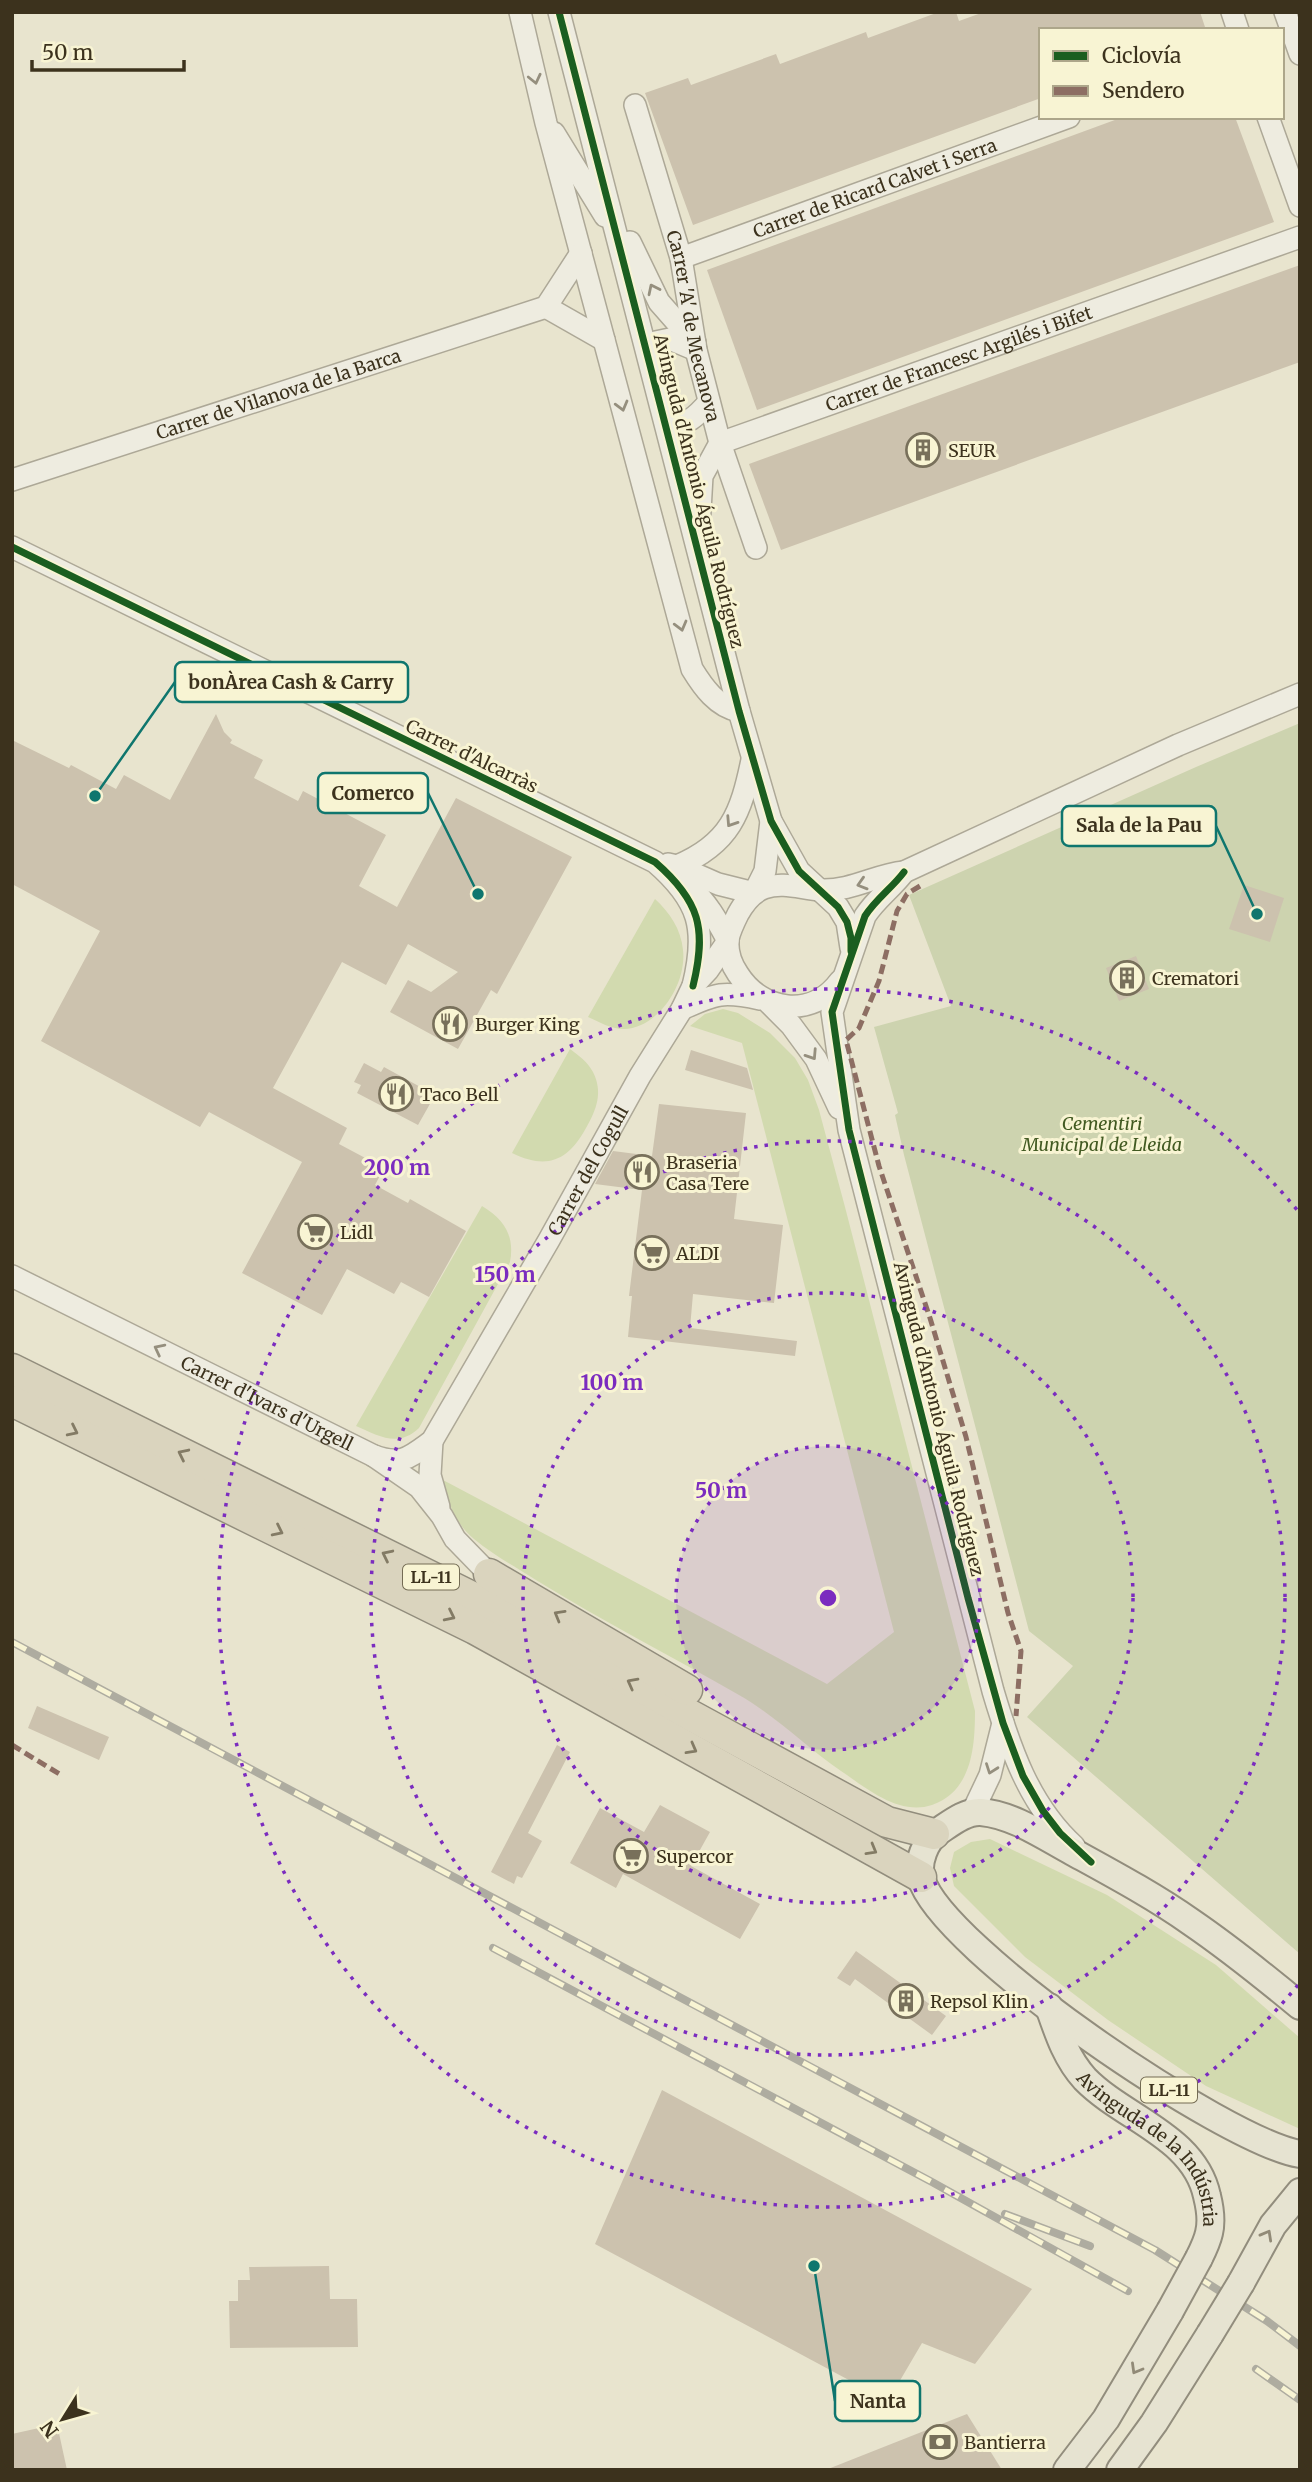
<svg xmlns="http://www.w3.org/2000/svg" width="1312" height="2482" viewBox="0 0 1312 2482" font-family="Merriweather,serif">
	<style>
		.green { fill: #d2daaf }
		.cemetery { fill: #cdd3af }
		.building { fill: #ccc2ae }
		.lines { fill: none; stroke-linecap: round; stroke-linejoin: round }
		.minor-casing { stroke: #ada897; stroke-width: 24 }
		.major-casing { stroke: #928d7d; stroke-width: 30 }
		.highway-casing { stroke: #928d7d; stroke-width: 33 }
		.minor { stroke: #eeece0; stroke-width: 21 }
		.major { stroke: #e6e3d1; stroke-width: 26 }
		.highway { stroke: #dad4be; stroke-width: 30 }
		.rail-casing { stroke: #aeaca0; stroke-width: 8 }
		.rail { stroke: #f8f4d3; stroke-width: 5; stroke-dasharray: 16; stroke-linecap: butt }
		.major-bridge-casing { stroke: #928d7d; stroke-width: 30; stroke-linecap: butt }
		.major-bridge { stroke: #e6e3d1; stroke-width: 26 }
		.quiet { stroke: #8d6e63; stroke-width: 5; stroke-dasharray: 10 5; stroke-linecap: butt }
		.cycleway-casing { stroke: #f8f4d3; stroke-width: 11 }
		.cycleway { stroke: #1b5e20; stroke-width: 7 }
		.oneway { stroke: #958f7e }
		.oneway2 { stroke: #837b65 }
		.oneway3 { stroke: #918a77 }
		.ring { fill: none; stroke: #7b2cbf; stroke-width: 3.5; stroke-dasharray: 3.5 7 }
		.labels { text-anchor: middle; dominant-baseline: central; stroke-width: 6; stroke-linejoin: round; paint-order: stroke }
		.shield { fill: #f8f4d3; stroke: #746c54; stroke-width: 2 }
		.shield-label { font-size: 16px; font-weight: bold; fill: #3c321d }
		.street-label { font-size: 18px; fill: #3c321d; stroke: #f8f4d3 }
		.poi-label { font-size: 18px; fill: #3c321d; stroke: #f8f4d3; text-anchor: start }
		.park-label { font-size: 18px; font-style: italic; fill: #425a22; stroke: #f8f4d3 }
		.centre { fill: #7b2cbf; stroke: #f8f4d3; stroke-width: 3.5 }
		.ring-label { font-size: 21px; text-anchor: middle; font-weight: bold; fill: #7b2cbf; stroke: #f8f4d3; stroke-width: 6; stroke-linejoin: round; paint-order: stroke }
		.leader { fill: none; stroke: #0f766e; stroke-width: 2.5 }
		.callout-dot { fill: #0f766e; stroke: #f8f4d3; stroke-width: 2.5 }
		.callout { fill: #f8f4d3; stroke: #0f766e; stroke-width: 2.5 }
		.callout-label { font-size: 19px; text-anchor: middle; font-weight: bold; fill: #3c321d }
	</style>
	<rect width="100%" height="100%" fill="#e8e4ce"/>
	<g class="green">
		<path d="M655 899C670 913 681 929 683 950 687 983 659 1028 624 1029 610 1029 600 1022 588 1017Z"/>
		<path d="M723 1009 738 1013 770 1033 795 1058 808 1080 819 1110 845 1207 975 1711C975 1747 972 1791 932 1805 899 1816 866 1788 841 1771 806 1747 776 1716 739 1695 671 1656 602 1621 536 1580 516 1567 493 1555 474 1539 455 1523 448 1503 443 1480L827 1684 894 1632 742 1043 690 1026 705 1014Z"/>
		<path d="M570 1049C579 1056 587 1061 593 1072 603 1092 597 1109 586 1128 568 1161 547 1170 512 1153Z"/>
		<path d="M482 1206C504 1219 515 1236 510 1262L419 1428C398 1448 379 1436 356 1426Z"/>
		<path d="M990 1839 1107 1895 1216 1965 1300 2038V2129L1206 2086 1108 2020 1025 1957 954 1886 950 1868 954 1852 971 1842Z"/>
	</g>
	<path class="cemetery" d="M1300 723V1954L1027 1717 1073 1666 1029 1631 904 1155 895 1115 898 1113 874 1027 951 1006 909 895 1196 767Z"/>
	<g class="building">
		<path d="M939 12H956L959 21 984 12H1200L1206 30H1041V98L693 225 645 93 688 78 691 85 776 54 780 64 866 32 868 38Z"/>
		<path d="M1123 117H1235L1274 222 757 410 707 270Z"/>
		<path d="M1300 265V362L781 550 749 464Z"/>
		<path d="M216 714 224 732 232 740 230 743 263 760 254 778 298 801 303 791 386 835 359 886 397 907 456 798 572 857 497 994 491 990 458 1049 390 1012 408 980 431 992 458 972 408 944 386 985 342 962 273 1088 347 1128 339 1144 384 1168 375 1185 408 1203 410 1199 466 1231 429 1297 401 1282 394 1294 347 1269 322 1315 242 1273 302 1162 209 1112 200 1127 41 1041 100 931 12 884V740L69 768 71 765 116 789 124 775 170 800Z"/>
		<path d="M1244 885 1284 898 1270 942 1229 929Z"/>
		<path d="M1136 956 1149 989 1119 1001 1106 968Z"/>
		<path d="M691 1050 747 1068 753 1090 685 1070Z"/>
		<path d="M364 1063 381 1072 384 1067 435 1095 418 1125 357 1093 361 1085 354 1082Z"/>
		<path d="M659 1104 746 1113 734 1219 783 1225 774 1303 693 1294 690 1328 797 1341 795 1356 628 1337 632 1296H629L642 1190 595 1184 613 1151 652 1156Z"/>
		<path d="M37 1706 109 1737 99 1760 28 1728Z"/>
		<path d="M557 1745 570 1752 528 1833 542 1841 522 1878 517 1876 514 1884 491 1872Z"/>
		<path d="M660 1805 710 1832 691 1866 760 1904 740 1939 623 1874 616 1888 570 1863 600 1808 644 1832Z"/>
		<path d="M856 1951 946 2016 932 2035 855 1979 850 1986 837 1978Z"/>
		<path d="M662 2090 1032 2289 975 2364 922 2343 888 2401 595 2244Z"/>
		<path d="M329 2266 330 2299H357L358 2347 230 2348 229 2301H238V2280H250L249 2267Z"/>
		<path d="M967 2414 1002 2470H829L828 2469Z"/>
		<path d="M57 2424 67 2470H12V2434Z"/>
	</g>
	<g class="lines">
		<g class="minor-casing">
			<g id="minor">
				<path d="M520 12 546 123 692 669C703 687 717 707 739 711"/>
				<path d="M559 12 739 711 771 821 799 871 838 907 847 922 851 948"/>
				<path d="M1232 12 1238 30"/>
				<path d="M1285 12 1300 54"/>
				<path id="s1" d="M635 105 681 258 696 350 720 443 756 548"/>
				<path d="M1268 117 1300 206"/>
				<path d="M554 133 605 216"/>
				<path d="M630 242 659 302 695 343"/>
				<path id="s2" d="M681 258 1069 117"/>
				<path d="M546 307 604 340"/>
				<path d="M646 344 670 339 696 350"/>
				<path d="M667 427C687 425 696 417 709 402"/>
				<path id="s3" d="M12 480 546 307 581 253"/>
				<path id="s4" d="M699 528 702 476 720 443 1300 237"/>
				<path d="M12 547 655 862C700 901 707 929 693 986"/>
				<path d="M668 864 677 866 718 884 754 893"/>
				<path d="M677 866C730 844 741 813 752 760"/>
				<path d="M904 872C892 888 876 899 865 916L832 1012 849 1130 993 1691C1010 1748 1029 1805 1074 1846"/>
				<path d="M689 886C707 902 717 920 728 941"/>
				<path d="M754 893 765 871 771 821"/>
				<path d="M840 981C812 1019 762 1012 738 974 731 964 727 952 728 939 730 930 734 922 738 914 744 903 751 893 764 888 783 881 802 889 821 890 852 891 875 875 904 872L1178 745 1300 694"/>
				<path d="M769 1003 791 1025 816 1059 839 1108"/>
				<path d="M682 1009C716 993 724 991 760 999"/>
				<path id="s5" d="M12 1276 374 1456 419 1487 442 1516 455 1539 489 1574"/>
				<path d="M432 1441 430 1475 439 1507"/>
				<path id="s6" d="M374 1456C402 1466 410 1457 432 1441L549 1240 640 1076 682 1009 693 986 708 970 728 941"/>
				<path d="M972 1813 990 1775 1003 1723"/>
			</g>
		</g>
		<g class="major-casing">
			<g id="major">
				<path d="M1300 2006C1265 1977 1229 1948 1191 1922 1154 1896 1113 1874 1073 1852 1045 1837 1014 1815 981 1812 966 1811 951 1823 939 1831 925 1840 917 1863 921 1878 941 1949 1226 2142 1300 2154"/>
				<path id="s7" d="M1049 2007C1058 2033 1066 2058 1085 2079 1124 2119 1194 2136 1207 2196 1210 2208 1212 2221 1209 2233 1207 2242 1203 2250 1199 2258"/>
				<path d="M1241 2283 1273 2225 1300 2192"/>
				<path d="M1067 2470 1106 2419 1170 2311"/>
				<path d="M1120 2470 1154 2423 1210 2334"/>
			</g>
		</g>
		<g class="highway-casing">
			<g id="highway">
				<path d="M12 1369 482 1602 887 1822 934 1834"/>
				<path d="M12 1401 475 1629 921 1877"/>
				<path d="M489 1574 687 1690"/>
			</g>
		</g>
		<use href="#minor" class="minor"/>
		<use href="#major" class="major"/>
		<use href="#highway" class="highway"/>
		<g class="rail-casing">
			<g id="rail">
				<path d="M12 1642 1155 2250 1267 2321 1300 2346"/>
				<path d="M493 1948 932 2182 1128 2291"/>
				<path d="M1005 2214 1090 2246"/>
				<path d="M1256 2369 1300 2400"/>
			</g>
		</g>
		<use href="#rail" class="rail"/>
		<g class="major-bridge-casing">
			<g id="major-bridge">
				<path d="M1170 2311 1199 2258"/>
				<path d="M1210 2334 1241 2283"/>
			</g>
		</g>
		<use href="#major-bridge" class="major-bridge"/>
		<g class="quiet">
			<path d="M920 886 907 894 897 911 879 981 859 1028 846 1040 879 1166 930 1318 966 1437 1008 1613 1021 1651 1016 1716"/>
			<path d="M12 1745 61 1775"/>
		</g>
		<g class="cycleway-casing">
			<g id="cycleway">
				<path d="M559 12 739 711 771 821 799 871 838 907 847 922 851 938V951"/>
				<path d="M12 547 655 862C700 901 707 929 693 986"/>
				<path d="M904 872C892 888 876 899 865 916L832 1012 849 1130 968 1598 1003 1723 1023 1776 1043 1811 1060 1833 1091 1862"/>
			</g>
		</g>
		<use href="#cycleway" class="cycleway"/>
	</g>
	<defs><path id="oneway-chevron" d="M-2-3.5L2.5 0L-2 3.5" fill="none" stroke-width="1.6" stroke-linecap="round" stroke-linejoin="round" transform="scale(1.75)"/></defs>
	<g class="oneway">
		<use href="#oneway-chevron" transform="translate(535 79) rotate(77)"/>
		<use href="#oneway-chevron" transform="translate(653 289) rotate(-116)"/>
		<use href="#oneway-chevron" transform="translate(622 406) rotate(75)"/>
		<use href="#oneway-chevron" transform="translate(681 626) rotate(75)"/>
		<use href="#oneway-chevron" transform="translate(731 822) rotate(123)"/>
		<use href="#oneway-chevron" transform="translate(862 884) rotate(163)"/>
		<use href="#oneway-chevron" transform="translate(812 1055) rotate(57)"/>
		<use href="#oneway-chevron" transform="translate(159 1349) rotate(-153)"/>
		<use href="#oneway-chevron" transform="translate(991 1769) rotate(110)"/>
	</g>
	<g class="oneway2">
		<use href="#oneway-chevron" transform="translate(73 1431) rotate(26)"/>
		<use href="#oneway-chevron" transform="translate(183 1454) rotate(-154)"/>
		<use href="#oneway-chevron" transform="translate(278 1531) rotate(26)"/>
		<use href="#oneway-chevron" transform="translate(387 1555) rotate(-154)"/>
		<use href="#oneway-chevron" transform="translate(559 1615) rotate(-150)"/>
		<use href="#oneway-chevron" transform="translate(450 1616) rotate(26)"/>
		<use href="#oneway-chevron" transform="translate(632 1683) rotate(-152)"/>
		<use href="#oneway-chevron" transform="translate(692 1749) rotate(29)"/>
		<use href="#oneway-chevron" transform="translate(872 1850) rotate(30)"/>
	</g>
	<g class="oneway3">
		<use href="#oneway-chevron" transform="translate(1267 2235) rotate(-61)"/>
		<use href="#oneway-chevron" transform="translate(1136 2369) rotate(120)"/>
	</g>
	<circle cx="828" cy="1598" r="152" fill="#7b2cbf" fill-opacity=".12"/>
	<g class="ring">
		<circle cx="828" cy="1598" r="152"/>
		<circle cx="828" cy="1598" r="305"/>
		<circle cx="828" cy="1598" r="457"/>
		<path d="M1298 1985A609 609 0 1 1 1298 1211"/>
	</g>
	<defs>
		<g id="building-ring" transform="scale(1.75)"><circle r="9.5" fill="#f8f4d3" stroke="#78705b" stroke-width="1.5"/><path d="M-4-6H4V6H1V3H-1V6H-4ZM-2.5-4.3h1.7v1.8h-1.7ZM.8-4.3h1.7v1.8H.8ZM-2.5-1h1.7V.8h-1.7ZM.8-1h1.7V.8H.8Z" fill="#78705b"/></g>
		<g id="restaurant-ring" transform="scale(1.75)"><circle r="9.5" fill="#f8f4d3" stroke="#78705b" stroke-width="1.5"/><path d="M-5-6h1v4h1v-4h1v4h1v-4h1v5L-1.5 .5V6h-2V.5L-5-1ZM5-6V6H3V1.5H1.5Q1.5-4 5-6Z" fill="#78705b"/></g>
		<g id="supermarket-ring" transform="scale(1.75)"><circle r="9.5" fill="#f8f4d3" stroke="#78705b" stroke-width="1.5"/><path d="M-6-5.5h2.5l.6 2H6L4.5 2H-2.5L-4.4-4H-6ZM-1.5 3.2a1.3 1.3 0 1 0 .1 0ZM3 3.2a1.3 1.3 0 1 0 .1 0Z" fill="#78705b"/></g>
		<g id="bank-ring" transform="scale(1.75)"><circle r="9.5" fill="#f8f4d3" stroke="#78705b" stroke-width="1.5"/><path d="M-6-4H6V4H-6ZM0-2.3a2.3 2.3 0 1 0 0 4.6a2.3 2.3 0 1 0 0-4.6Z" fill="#78705b"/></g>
	</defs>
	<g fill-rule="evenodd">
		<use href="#building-ring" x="923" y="450"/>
		<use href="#building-ring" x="1127" y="978"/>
		<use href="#restaurant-ring" x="450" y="1024"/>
		<use href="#restaurant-ring" x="396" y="1094"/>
		<use href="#restaurant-ring" x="642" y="1172"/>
		<use href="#supermarket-ring" x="315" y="1232"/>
		<use href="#supermarket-ring" x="652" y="1253"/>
		<use href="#supermarket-ring" x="631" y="1856"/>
		<use href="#building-ring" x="906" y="2001"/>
		<use href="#bank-ring" x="940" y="2442"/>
	</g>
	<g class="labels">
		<g class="shield">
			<rect x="403" y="1564.5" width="56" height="25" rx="5"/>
			<rect x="1141" y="2077.5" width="56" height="25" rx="5"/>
		</g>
		<g class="shield-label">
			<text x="431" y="1577">LL-11</text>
			<text x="1169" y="2090">LL-11</text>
		</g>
		<g class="street-label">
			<text stroke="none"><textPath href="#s2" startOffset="206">Carrer de Ricard Calvet i Serra</textPath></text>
			<text stroke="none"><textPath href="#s1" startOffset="229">Carrer 'A' de Mecanova</textPath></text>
			<text stroke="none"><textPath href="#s4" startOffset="343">Carrer de Francesc Argilés i Bifet</textPath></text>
			<text stroke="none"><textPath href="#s3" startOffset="280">Carrer de Vilanova de la Barca</textPath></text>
			<text transform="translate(699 491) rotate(76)">Avinguda d'Antonio Águila Rodríguez</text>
			<text transform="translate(472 756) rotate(26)">Carrer d'Alcarràs</text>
			<text stroke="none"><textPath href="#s6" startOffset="376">Carrer del Cogull</textPath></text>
			<text stroke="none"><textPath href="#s5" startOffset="285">Carrer d'Ivars d'Urgell</textPath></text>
			<text transform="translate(939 1419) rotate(76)">Avinguda d'Antonio Águila Rodríguez</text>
			<text stroke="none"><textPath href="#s7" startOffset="180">Avinguda de la Indústria</textPath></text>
		</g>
		<g class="poi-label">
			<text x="948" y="450">SEUR</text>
			<text x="1152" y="978">Crematori</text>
			<text x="475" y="1024">Burger King</text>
			<text x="420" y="1094">Taco Bell</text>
			<text x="666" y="1162">Braseria<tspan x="666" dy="21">Casa Tere</tspan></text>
			<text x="340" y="1232">Lidl</text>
			<text x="676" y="1253">ALDI</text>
			<text x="656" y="1856">Supercor</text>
			<text x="930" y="2001">Repsol Klin</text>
			<text x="964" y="2442">Bantierra</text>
		</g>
		<g class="park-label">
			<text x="1102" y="1123">Cementiri<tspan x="1102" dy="21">Municipal de Lleida</tspan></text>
		</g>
	</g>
	<circle cx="828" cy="1598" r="10" class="centre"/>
	<g class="ring-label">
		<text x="397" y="1175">200 m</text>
		<text x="505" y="1282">150 m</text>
		<text x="612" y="1390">100 m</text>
		<text x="721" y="1498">50 m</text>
	</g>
	<path class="leader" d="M95 796L175 682M478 894L428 793M1257 914L1216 826M814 2266L835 2401"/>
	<g class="callout-dot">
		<circle cx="95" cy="796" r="7"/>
		<circle cx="478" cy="894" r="7"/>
		<circle cx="1257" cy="914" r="7"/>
		<circle cx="814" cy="2266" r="7"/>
	</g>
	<g class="callout">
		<rect x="175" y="662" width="233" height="40" rx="7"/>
		<rect x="318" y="773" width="110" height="40" rx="7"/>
		<rect x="1062" y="806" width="154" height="40" rx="7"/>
		<rect x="835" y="2381" width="85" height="40" rx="7"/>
	</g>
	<g class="callout-label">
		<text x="291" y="689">bonÀrea Cash &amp; Carry</text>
		<text x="373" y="800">Comerco</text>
		<text x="1139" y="832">Sala de la Pau</text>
		<text x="878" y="2408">Nanta</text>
	</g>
	<rect width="1312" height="2482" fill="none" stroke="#3c321d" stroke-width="28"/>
	<rect x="1039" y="28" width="245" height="91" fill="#f8f4d3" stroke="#ada68a" stroke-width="2"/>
	<rect x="1053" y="51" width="35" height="10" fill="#1b5e20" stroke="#ada68a" stroke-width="2"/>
	<text x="1102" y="63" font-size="21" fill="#3c321d">Ciclovía</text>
	<rect x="1053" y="86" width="35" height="10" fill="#8d6e63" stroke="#ada68a" stroke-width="2"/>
	<text x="1102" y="98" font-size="21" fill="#3c321d">Sendero</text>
	<g transform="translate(63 2419) rotate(233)" stroke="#f8f4d3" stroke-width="5" paint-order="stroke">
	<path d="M0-5L12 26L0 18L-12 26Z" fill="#3c321d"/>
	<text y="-10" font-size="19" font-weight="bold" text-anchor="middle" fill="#3c321d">N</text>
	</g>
	<path d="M32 60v10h152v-10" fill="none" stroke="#3c321d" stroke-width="3.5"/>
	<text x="42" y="60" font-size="21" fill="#3c321d" stroke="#f8f4d3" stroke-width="5" paint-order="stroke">50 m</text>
</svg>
